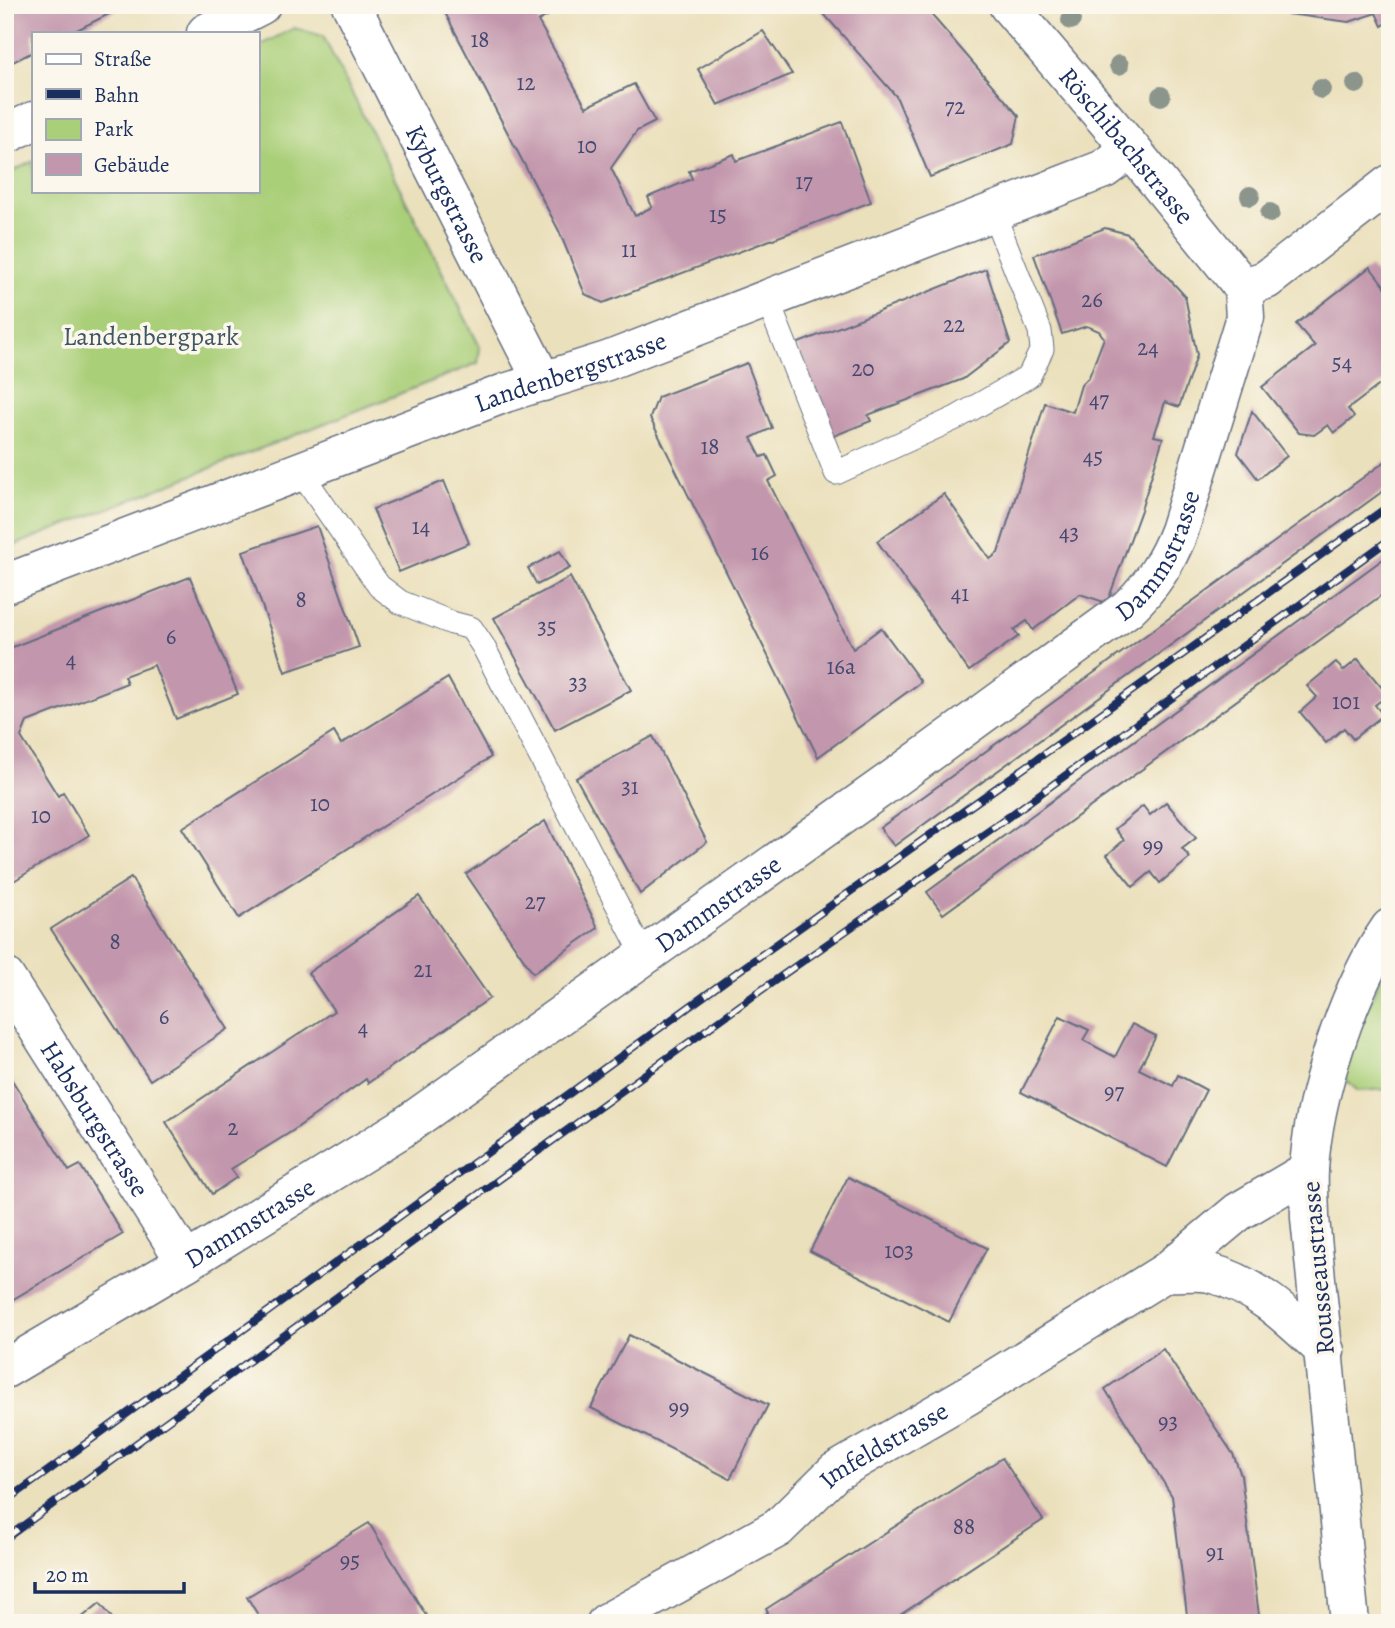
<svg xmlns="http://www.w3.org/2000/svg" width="1395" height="1628" viewBox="0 0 1395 1628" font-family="Alegreya,serif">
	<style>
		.green { fill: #aacf79; stroke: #627f6c; stroke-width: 2 }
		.building { fill: #c296ac }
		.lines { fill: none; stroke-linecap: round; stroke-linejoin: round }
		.lane-casing { stroke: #646d7f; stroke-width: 25 }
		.street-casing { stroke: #646d7f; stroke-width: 41 }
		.lane { stroke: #fff; stroke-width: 23 }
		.street { stroke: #fff; stroke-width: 38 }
		.rail-casing { stroke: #1b2f5e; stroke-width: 8 }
		.rail { stroke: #fbf7ec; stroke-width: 5; stroke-dasharray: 16; stroke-linecap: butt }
		.tree { fill: #8c958c }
		.labels { text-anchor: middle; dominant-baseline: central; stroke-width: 7; stroke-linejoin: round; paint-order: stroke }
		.number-label { font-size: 23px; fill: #454972 }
		.street-label { font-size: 26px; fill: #1b2f5e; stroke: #fbf7ec }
		.park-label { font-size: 26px; fill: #3f5765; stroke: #fbf7ec }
	</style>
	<rect width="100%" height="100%" fill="#fbf7ec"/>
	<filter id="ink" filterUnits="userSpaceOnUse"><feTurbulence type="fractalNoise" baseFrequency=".0143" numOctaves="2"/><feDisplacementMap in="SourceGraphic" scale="14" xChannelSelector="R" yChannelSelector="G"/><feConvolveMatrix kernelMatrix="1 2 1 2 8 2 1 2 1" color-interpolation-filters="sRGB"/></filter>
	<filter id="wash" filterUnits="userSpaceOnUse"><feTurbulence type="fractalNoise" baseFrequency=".00686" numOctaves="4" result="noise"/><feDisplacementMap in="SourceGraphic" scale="28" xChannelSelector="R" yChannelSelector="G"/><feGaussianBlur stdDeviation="1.57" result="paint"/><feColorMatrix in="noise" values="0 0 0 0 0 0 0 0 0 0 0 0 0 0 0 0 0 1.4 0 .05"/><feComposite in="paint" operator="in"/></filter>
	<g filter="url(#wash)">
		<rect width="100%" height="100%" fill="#ebe0bc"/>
		<g class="green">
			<path d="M294 28 323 36 480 347 478 363 5 549V175L33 161V191H257V47Z"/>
			<path d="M1390 956V1089L1358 1091 1339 1074Z"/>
		</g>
		<g id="blocks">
			<g class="building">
				<path d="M5 5H127L71 33H33V52L5 66Z"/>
				<path d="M441 5H567L538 21 586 107 634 84 655 122 637 131 611 168 635 216 652 207 648 197 692 179 689 171 734 154 736 161 842 122 871 202 603 303 585 294 559 231Z"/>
				<path d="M816 5H923L1019 116 1013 144 930 177 896 96Z"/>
				<path d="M1249 5H1270L1269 12 1249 9Z"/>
				<path d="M1289 5H1390V21L1382 26 1376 13 1349 22 1288 14Z"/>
				<path d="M763 31 792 74 718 105 698 69Z"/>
				<path d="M1105 228 1128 234 1185 296 1197 355 1179 407 1165 402 1162 412 1154 436 1163 438 1141 510 1107 603 1080 594 1033 630 1027 621 1014 630 1019 636 969 671 877 541 944 494 990 559 998 553 1045 403 1073 412 1081 385 1089 377 1104 338 1099 331 1087 326 1062 334 1034 255Z"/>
				<path d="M1370 267 1390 293V377L1348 409 1354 417 1334 433 1328 425 1314 435 1299 433 1262 387 1315 346 1296 324Z"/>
				<path d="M986 269 1010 343 963 379 868 415 871 421 831 437 796 344Z"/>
				<path d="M747 363 772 428 751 438 761 457 767 455 777 476 768 481 853 649 881 628 921 682 818 757 650 418 658 397Z"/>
				<path d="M1252 411 1287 456 1258 479 1238 453Z"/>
				<path d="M1390 458V486L894 846 880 828Z"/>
				<path d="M444 481 469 543 399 572 373 509Z"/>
				<path d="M317 526 359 647 285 672 243 551Z"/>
				<path d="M560 551 570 568 537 585 528 568Z"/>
				<path d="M1390 554V589L943 914 927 892Z"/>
				<path d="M190 577 238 694 176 719 154 665 124 676 127 683 27 722 21 737 58 796 63 792 89 835 12 882 5 871V650Z"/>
				<path d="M570 577 631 690 555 730 494 618Z"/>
				<path d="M1358 659 1388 695 1375 705 1383 715 1353 739 1344 728 1326 743 1300 712 1317 697 1307 686 1336 662 1343 671Z"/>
				<path d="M448 678 491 757 239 918 182 828 334 732 341 744Z"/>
				<path d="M653 736 707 842 640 894 576 778Z"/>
				<path d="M1166 802 1196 838 1182 849 1190 858 1160 883 1151 872 1133 887 1107 855 1124 840 1115 829 1143 806 1150 815Z"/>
				<path d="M545 821 598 928 533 973 466 874Z"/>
				<path d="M131 878 228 1029 150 1080 51 929Z"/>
				<path d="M419 896 490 998 368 1083 366 1079 291 1132 231 1169 237 1177 212 1194 166 1122 334 1011 308 973Z"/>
				<path d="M1060 1016 1089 1030 1083 1040 1115 1057 1132 1024 1156 1036 1139 1069 1173 1086 1178 1075 1206 1090 1167 1167 1021 1092Z"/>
				<path d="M5 1069 69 1171 80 1165 123 1234 5 1304Z"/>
				<path d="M848 1177 987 1248 949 1322 810 1251Z"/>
				<path d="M629 1335 768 1405 730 1479 591 1408Z"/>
				<path d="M1163 1349 1233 1454 1241 1475 1260 1623H1188L1172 1496 1105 1389Z"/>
				<path d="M1002 1458 1043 1520 888 1623H748L768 1613 766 1609Z"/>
				<path d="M369 1523 427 1617 418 1623H263L247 1597Z"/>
				<path d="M100 1603 116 1623H75Z"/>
			</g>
		</g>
	</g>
	<g filter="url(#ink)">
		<use href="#blocks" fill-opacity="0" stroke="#646d7f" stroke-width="2"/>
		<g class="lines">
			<g class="lane-casing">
				<g id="lane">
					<path d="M767 299 836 473 956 418 1029 376 1042 349 1040 331 993 212"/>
					<path d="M300 471 379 586 400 602 452 623 471 628 483 646 644 956"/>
				</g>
			</g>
			<g class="street-casing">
				<g id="street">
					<path id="s1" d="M351 5 543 382"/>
					<path id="s2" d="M1008 5 1131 149 1243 287"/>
					<path d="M206 33 261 5"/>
					<path d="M5 135 33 121"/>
					<path d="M1243 287 1266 280 1390 184"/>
					<path id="s3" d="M5 584 505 393 607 361 1104 169 1131 149"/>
					<path id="s4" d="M5 977 186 1262"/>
					<path d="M1166 1272C1180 1273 1197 1270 1210 1273 1257 1285 1291 1319 1325 1351"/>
					<path id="s5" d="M5 1369 186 1262 401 1129 896 777 1128 608C1152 585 1167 562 1179 531L1245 317 1243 287"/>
					<path id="s6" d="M606 1623 778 1528 835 1472 965 1397 1166 1272 1238 1212 1309 1170"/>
					<path d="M1350 1623 1310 1218C1310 1203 1308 1186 1309 1170 1313 1097 1348 989 1390 928"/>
				</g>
			</g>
			<use href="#lane" class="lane"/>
			<use href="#street" class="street"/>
			<g class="rail-casing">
				<g id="rail">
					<path d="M5 1502 740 970 1089 722 1390 505"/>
					<path d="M5 1539 411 1243 760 991 1000 823 1390 539"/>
				</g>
			</g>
			<use href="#rail" class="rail"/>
		</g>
		<g class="tree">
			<circle cx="1071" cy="20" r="10"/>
			<circle cx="1119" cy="65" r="10"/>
			<circle cx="1356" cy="84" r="10"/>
			<circle cx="1321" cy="89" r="10"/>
			<circle cx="1161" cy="96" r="10"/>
			<circle cx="1250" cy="196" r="10"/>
			<circle cx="1270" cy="213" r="10"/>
		</g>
	</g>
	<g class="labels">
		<g class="number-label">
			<text x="480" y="39">18</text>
			<text x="526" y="82">12</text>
			<text x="955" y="106">72</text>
			<text x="587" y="145">10</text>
			<text x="804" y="181">17</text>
			<text x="718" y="214">15</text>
			<text x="629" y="249">11</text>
			<text x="1092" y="299">26</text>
			<text x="954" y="324">22</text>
			<text x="1148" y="347">24</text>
			<text x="1342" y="362">54</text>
			<text x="863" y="368">20</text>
			<text x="1099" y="399">47</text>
			<text x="710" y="446">18</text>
			<text x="1093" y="456">45</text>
			<text x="421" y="526">14</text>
			<text x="1069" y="532">43</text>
			<text x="760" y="552">16</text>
			<text x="960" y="593">41</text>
			<text x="301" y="599">8</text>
			<text x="547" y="626">35</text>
			<text x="171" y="636">6</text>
			<text x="71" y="659">4</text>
			<text x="841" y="666">16a</text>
			<text x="578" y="682">33</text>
			<text x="1346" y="701">101</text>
			<text x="630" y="786">31</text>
			<text x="320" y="803">10</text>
			<text x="41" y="815">10</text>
			<text x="1153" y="845">99</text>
			<text x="535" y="901">27</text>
			<text x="115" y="941">8</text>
			<text x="423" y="969">21</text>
			<text x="164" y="1016">6</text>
			<text x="363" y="1027">4</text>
			<text x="1114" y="1091">97</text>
			<text x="233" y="1127">2</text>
			<text x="899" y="1250">103</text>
			<text x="679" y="1407">99</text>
			<text x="1168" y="1421">93</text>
			<text x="964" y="1526">88</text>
			<text x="1215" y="1552">91</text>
			<text x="350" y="1560">95</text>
		</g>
		<g class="street-label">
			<text stroke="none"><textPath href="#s2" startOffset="184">Röschibachstrasse</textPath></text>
			<text stroke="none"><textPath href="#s1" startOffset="212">Kyburgstrasse</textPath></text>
			<text stroke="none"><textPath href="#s3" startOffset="604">Landenbergstrasse</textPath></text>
			<text stroke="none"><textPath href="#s5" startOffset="1419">Dammstrasse</textPath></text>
			<text stroke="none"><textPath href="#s5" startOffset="852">Dammstrasse</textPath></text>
			<text stroke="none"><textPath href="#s4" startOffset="168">Habsburgstrasse</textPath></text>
			<text stroke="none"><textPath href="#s5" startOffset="285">Dammstrasse</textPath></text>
			<text transform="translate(1318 1268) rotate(-95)">Rousseaustrasse</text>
			<text stroke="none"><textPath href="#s6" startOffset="332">Imfeldstrasse</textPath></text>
		</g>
		<g class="park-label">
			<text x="151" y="336">Landenbergpark</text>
		</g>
	</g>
	<rect width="1395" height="1628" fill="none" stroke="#fbf7ec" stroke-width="28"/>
	<rect x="32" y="32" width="228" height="161" fill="#fbf7ec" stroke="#a1a7b3" stroke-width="2"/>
	<rect x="46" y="54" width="35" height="10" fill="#ffffff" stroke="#a1a7b3" stroke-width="2"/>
	<text x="94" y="66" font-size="21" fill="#1b2f5e">Straße</text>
	<rect x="46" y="89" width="35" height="10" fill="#1b2f5e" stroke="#a1a7b3" stroke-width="2"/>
	<text x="94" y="102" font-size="21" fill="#1b2f5e">Bahn</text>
	<rect x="46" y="119" width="35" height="21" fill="#aacf79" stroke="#a1a7b3" stroke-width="2"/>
	<text x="94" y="136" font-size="21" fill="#1b2f5e">Park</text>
	<rect x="46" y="154" width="35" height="21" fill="#c296ac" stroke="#a1a7b3" stroke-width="2"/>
	<text x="94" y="172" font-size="21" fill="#1b2f5e">Gebäude</text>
	<path d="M35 1582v10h149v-10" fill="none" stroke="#1b2f5e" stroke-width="3.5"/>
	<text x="46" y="1582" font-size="21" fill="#1b2f5e" stroke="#fbf7ec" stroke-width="5" paint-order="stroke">20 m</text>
</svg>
